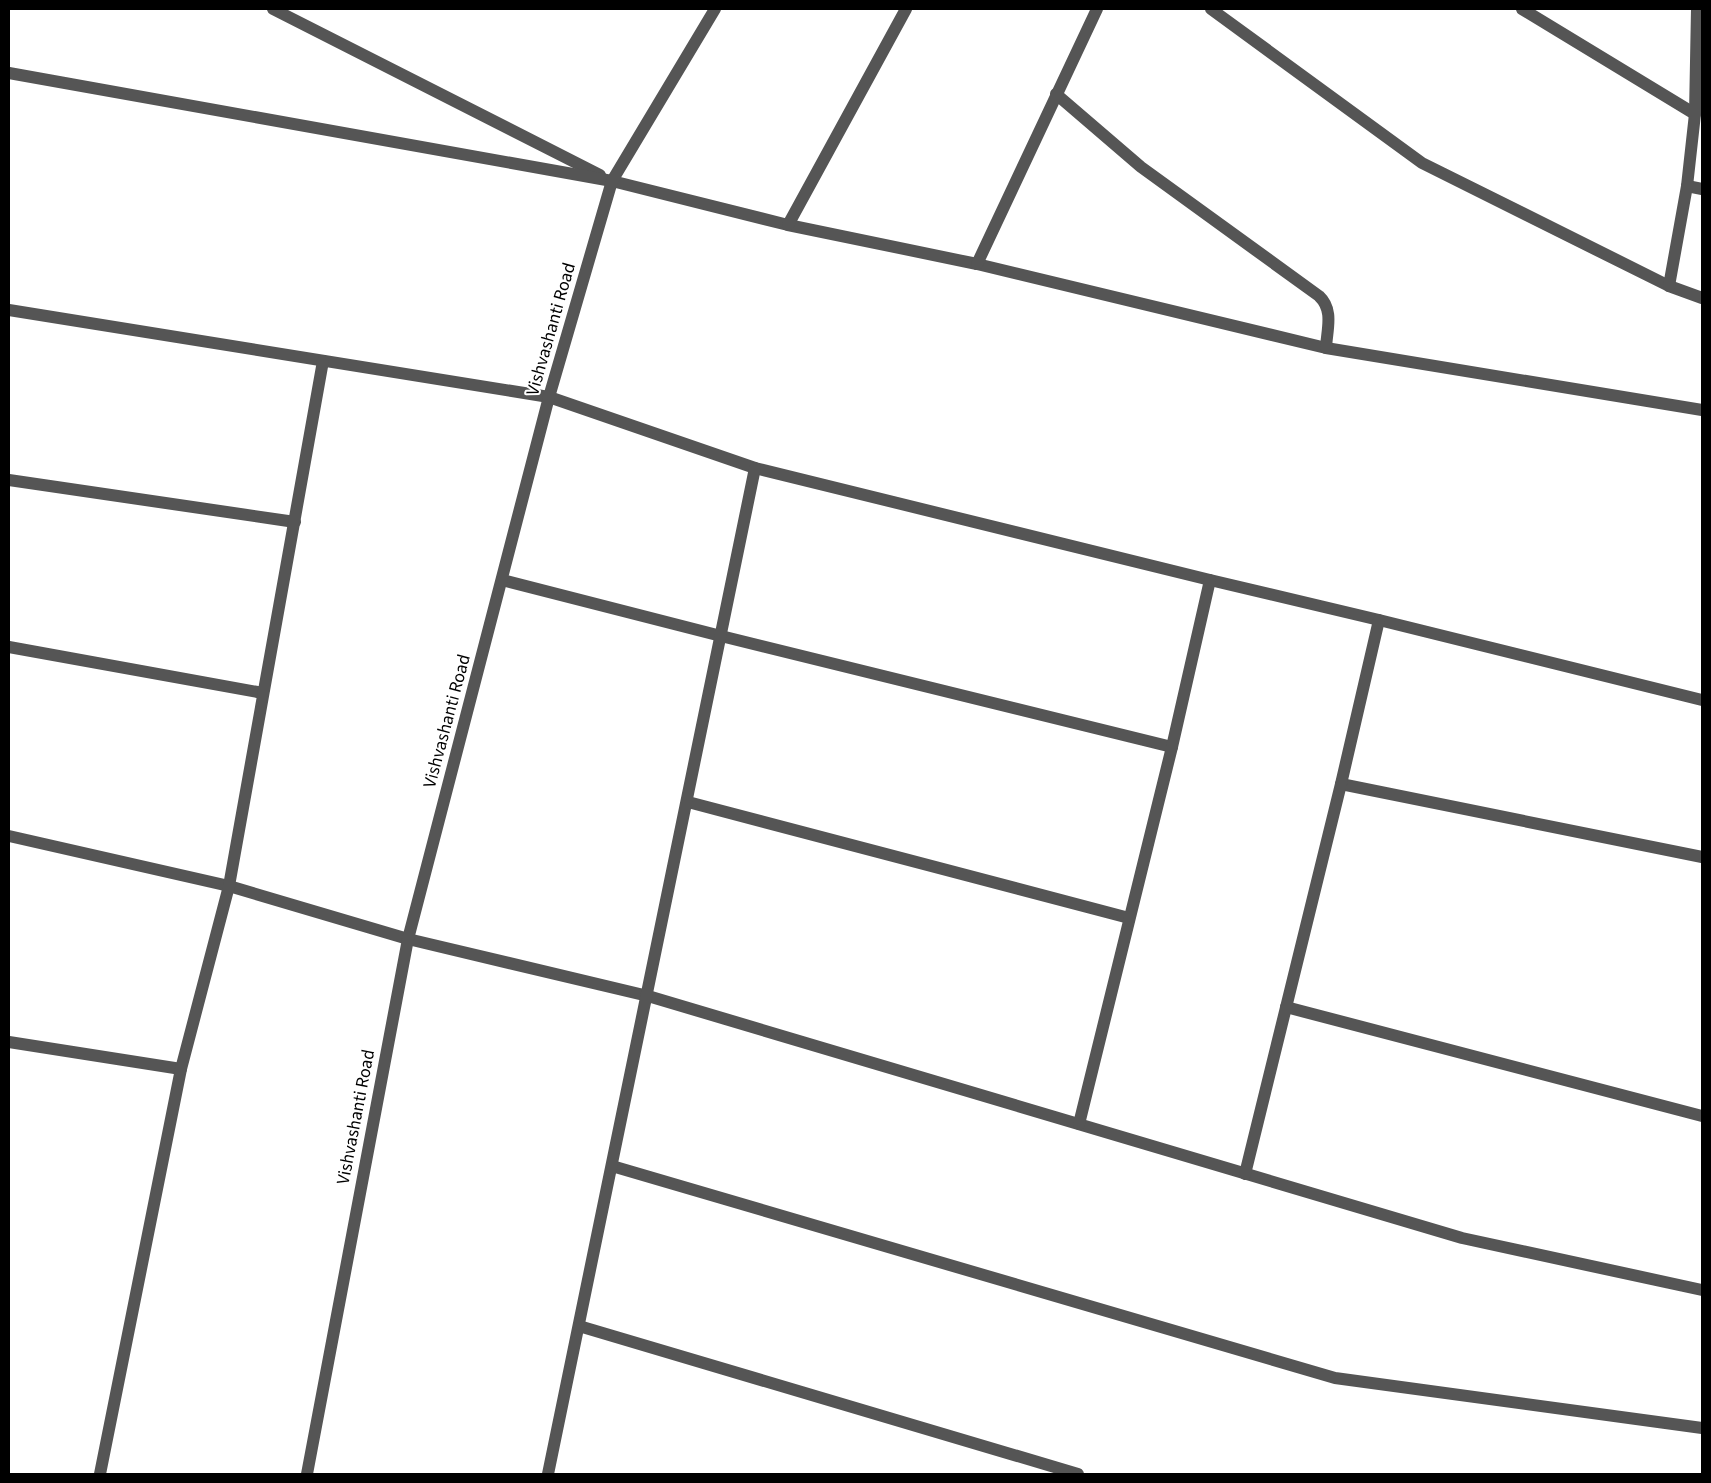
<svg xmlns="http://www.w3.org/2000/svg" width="1711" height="1483" viewBox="0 0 1711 1483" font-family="'Source Sans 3',sans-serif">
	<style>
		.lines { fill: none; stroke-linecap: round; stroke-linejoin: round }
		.minor { stroke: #555; stroke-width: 12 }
		.labels { text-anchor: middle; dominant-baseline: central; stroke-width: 4; stroke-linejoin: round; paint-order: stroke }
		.street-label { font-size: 18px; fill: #000; stroke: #fff }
	</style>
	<rect width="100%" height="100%" fill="#fff"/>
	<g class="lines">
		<g class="minor">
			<path d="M273 9 600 175"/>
			<path d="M1211 9 1422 163 1669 286 1702 298"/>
			<path d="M1522 9 1695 114"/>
			<path d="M9 73 612 181 788 225 977 264 1326 348 1702 410"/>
			<path d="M1056 94 1141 167 1319 296C1334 310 1327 329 1326 348"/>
			<path d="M1687 186 1702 189"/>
			<path d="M788 225 906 9"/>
			<path d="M977 264 1097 9"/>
			<path d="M1669 286 1687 186 1695 114 1697 9"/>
			<path d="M9 310 549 397 755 468 1210 580 1379 620 1702 700"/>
			<path d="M9 480 295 522"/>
			<path d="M502 580 721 636 1172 747"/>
			<path d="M9 647 263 693"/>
			<path d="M1341 784 1702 857"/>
			<path d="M688 802 1129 918"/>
			<path d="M9 836 229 886 408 939 648 996 1462 1238 1702 1290"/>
			<path d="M1286 1007 1702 1116"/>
			<path d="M9 1042 181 1069"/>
			<path d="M1079 1124 1172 747 1210 580"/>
			<path d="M612 1166 1335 1378 1702 1428"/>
			<path d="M1245 1174 1341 784 1379 620"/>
			<path d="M579 1326 1078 1474"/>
			<path d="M100 1474 181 1069 229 886 323 361"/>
			<path d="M307 1474 408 939 549 397 612 181 715 9"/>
			<path d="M548 1474 755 468"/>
		</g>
	</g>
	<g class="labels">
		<g class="street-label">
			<text transform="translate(551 329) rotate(-74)">Vishvashanti Road</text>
			<text transform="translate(447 721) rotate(-75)">Vishvashanti Road</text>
			<text transform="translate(356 1117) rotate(-79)">Vishvashanti Road</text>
		</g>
	</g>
	<rect width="1711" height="1483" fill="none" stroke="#000000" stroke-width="20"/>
</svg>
